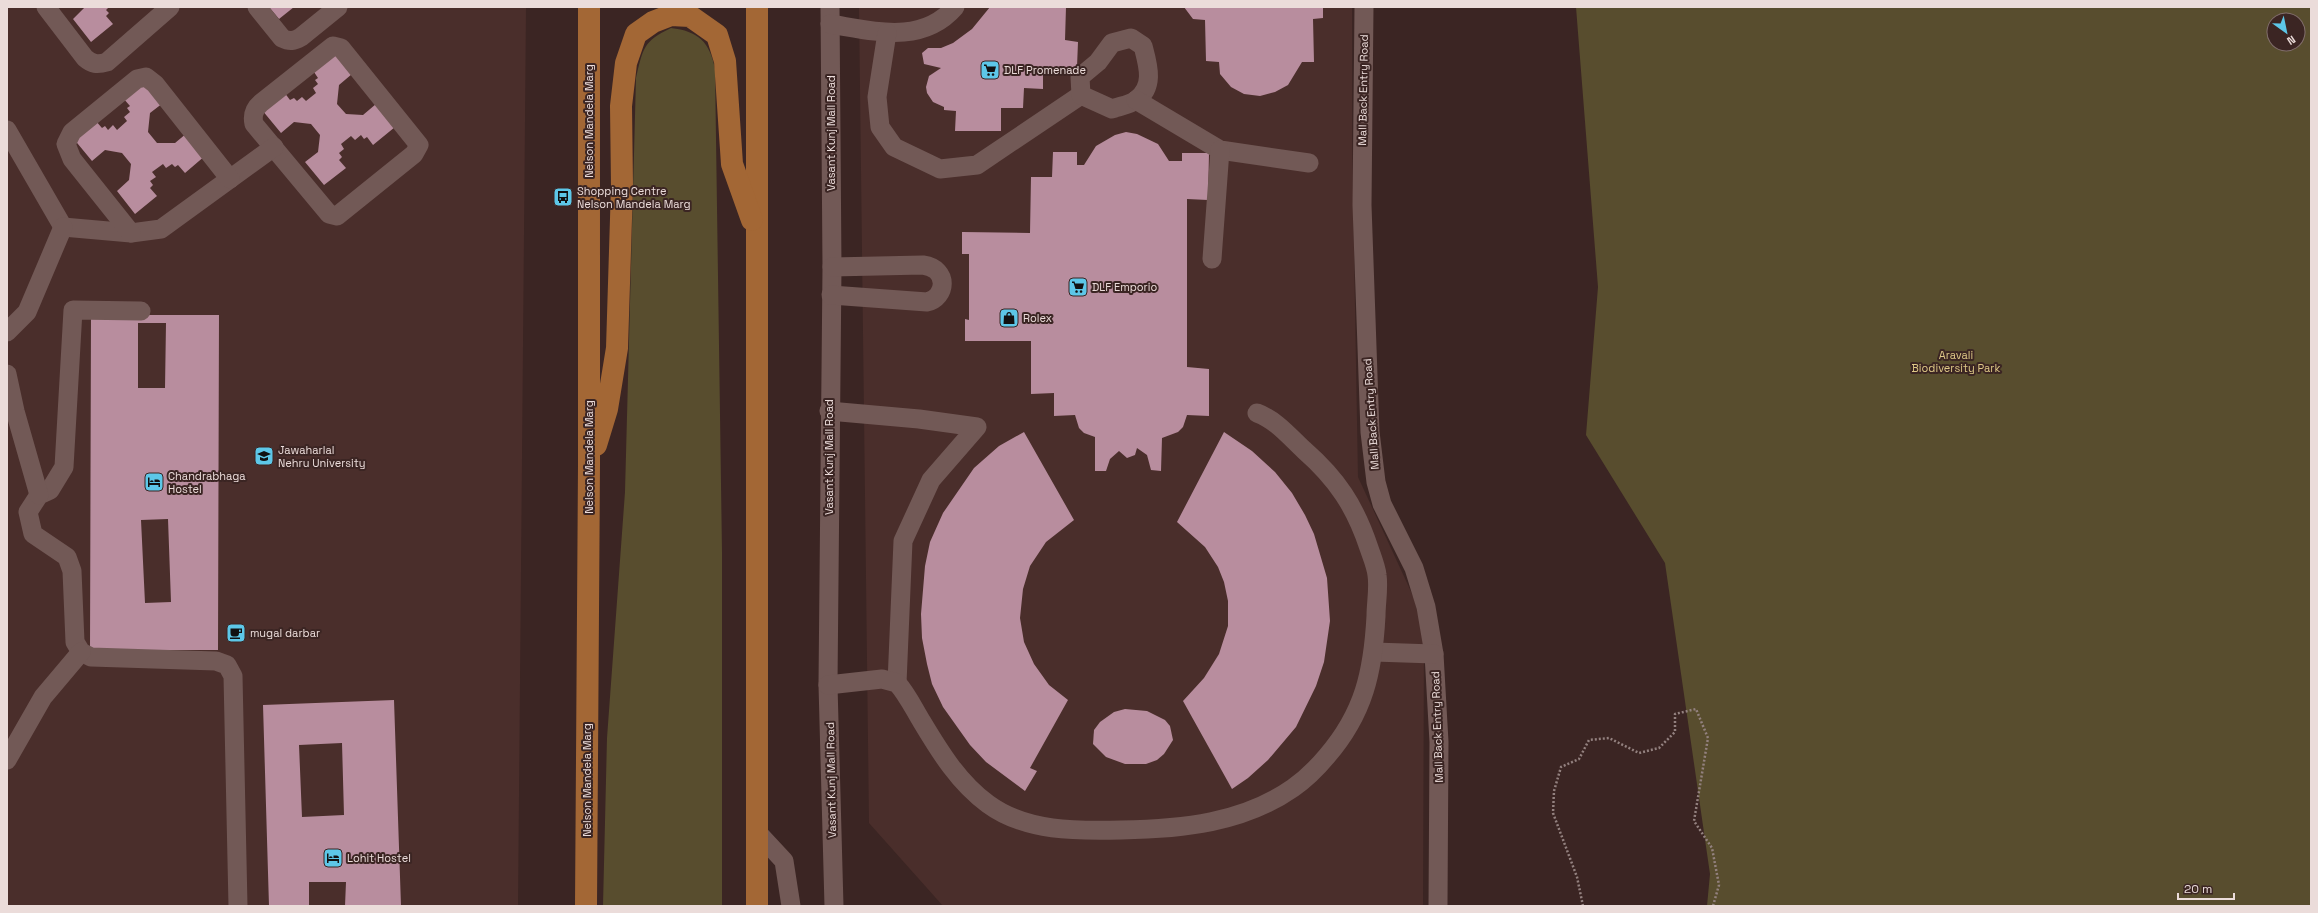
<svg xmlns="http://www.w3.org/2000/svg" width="2318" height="913" viewBox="0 0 2318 913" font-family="'Space Grotesk',sans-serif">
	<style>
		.built { fill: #4a2e2b }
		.green { fill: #584d2e; fill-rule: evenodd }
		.building { fill: #b88d9e; fill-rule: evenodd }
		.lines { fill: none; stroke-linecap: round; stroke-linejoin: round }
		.path { stroke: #93817f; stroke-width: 2.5; stroke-dasharray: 2 2; stroke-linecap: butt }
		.minor { stroke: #725956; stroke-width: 19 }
		.major { stroke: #a36735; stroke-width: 22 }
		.labels { text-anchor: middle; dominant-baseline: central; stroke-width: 4; stroke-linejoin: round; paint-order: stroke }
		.poi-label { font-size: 11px; fill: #ebdcda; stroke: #3b2523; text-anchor: start }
		.street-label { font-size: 11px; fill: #ebdcda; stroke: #3b2523 }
		.park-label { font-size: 11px; fill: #dec887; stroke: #3b2523 }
	</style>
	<rect width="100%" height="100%" fill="#3b2523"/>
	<g class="built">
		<path d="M7 7H526L518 906H7Z"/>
		<path d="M859 7H1352V138L1358 477 1414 598 1424 637 1423 906H943L869 823Z"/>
	</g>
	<g class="green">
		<path d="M1576 7H2311V906H1707L1710 874 1665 563 1586 435 1598 287ZM2274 20H2298V44H2274Z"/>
		<path d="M671 28C698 31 710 42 715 69L722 552V906H603L607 738 625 492 636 78C643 49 643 41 671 28Z"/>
	</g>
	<g class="building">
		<path d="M85 7H109L106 10 109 13 106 16 113 24 91 42 73 19Z"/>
		<path d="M269 7H294L279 19Z"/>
		<path d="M990 7H1066L1065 40 1078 42 1077 67H1043V89L1024 88 1023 108H1001V131H955L956 111 944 110V107L933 102 927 93 926 87 929 76 941 68 924 64 922 53 928 48H941L953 43 972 29Z"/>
		<path d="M1184 7H1323V18L1313 19 1314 62H1302L1288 85 1275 92 1260 96 1244 94 1231 87 1220 74 1219 62 1206 61 1205 20 1193 19Z"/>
		<path d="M333 52 352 74 339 85 337 104 346 114 363 115 376 104 395 127 373 145 367 137 364 139 361 135 355 140 351 136 341 144 344 149 339 153 342 157 339 160 346 168 324 185 305 162 318 152 320 135 311 124 294 122 281 133 262 110 284 92 290 100 294 98 297 101 302 97 306 101 316 93 313 88 318 84 315 80 318 78 312 69Z"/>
		<path d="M144 80 163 103 150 113 148 132 157 143H175L187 133 206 155 185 173 178 165 175 167 172 164 166 168 163 164 152 172 156 177 150 181 153 185 150 188 157 196 135 214 117 191 129 180 131 164 122 153 105 150 92 161 73 138 95 120 102 128 105 126 108 130 113 125 117 130 127 121 124 117 130 112 127 108 130 106 123 98Z"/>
		<path d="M1126 132 1137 134 1158 144 1169 161H1182V153H1209L1208 200 1187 199V367L1209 369V416L1187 415 1183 427 1178 432 1162 438 1161 471 1151 470 1147 455 1137 448 1135 455 1127 458 1119 451 1110 459 1106 471H1095V437L1084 433 1079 428 1075 415 1054 416V393L1031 394V341H965V319L969 320V254H962V232L1030 233 1031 177H1052L1053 152H1077V165H1084L1096 146 1115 135Z"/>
		<path d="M91 315H219L218 650H90ZM138 323H166L165 388H138ZM168 519 171 602 145 603 141 520Z"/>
		<path d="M1024 432 1074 520 1046 542 1030 566 1023 589 1020 618 1024 642 1034 664 1049 685 1068 700 1030 768 1037 771 1025 791 986 762 970 745 943 707 932 684 927 664 922 638 921 614 925 566 930 542 943 513 974 468 999 446Z"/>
		<path d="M1224 432 1252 451 1275 472 1292 493 1305 515 1314 534 1327 578 1330 621 1324 662 1316 686 1296 727 1268 760 1248 778 1232 789 1183 701 1204 678 1219 654 1228 626V601L1224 582 1218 567 1205 547 1177 522Z"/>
		<path d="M394 700 401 906H345L346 882H309V906H269L263 705ZM342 743 344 815 302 817 299 745Z"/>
		<path d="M1125 709 1147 711 1165 720 1170 726 1173 740 1164 754 1157 760 1146 764H1125L1106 757 1093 744 1094 730 1100 722 1114 712Z"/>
	</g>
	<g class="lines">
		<path class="path" d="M1583 906 1577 877 1553 813 1554 791 1561 767 1579 759 1589 740 1609 738 1639 753 1659 748 1675 732V714L1696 709 1708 738 1694 821 1712 848 1719 885 1713 906"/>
		<g class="minor">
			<path d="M46 7 85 58C92 64 97 65 107 62L170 7"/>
			<path d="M257 7 282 38C290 42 294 41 301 37L338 7"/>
			<path d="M830 7 832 267 828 685 834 906"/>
			<path d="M1364 7 1362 205 1370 432 1376 482 1382 504 1414 568 1426 607 1434 654 1439 742 1438 906"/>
			<path d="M830 24C874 31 922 45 955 7"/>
			<path d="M887 33 877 97 880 127 894 147 940 169 977 165 1081 95"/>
			<path d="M1131 38 1143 46C1148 65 1155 87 1136 100 1130 105 1119 106 1112 109L1081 95 1080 77 1098 62 1112 43Z"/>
			<path d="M333 46 341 48 419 145 414 154 337 216 329 214 254 124C252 115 254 109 261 103Z"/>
			<path d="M1136 100 1220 150 1309 163"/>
			<path d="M7 130 63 227 131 233 161 229 274 147"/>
			<path d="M131 233 72 159 66 144 72 132 137 79 146 77 155 84 230 179"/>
			<path d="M1212 259 1220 150"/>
			<path d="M831 295 927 302C946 298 950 269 923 265L832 267"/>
			<path d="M141 311 73 310 64 467 50 490 39 495 28 512 33 534 67 557 72 571 75 642 81 652 91 657 216 661 227 665 233 676 238 906"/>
			<path d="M7 332 27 312 63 227"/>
			<path d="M7 374 15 411 39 495"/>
			<path d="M829 411 919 419 977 427 931 480 903 541 897 683"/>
			<path d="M1374 652 1434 654"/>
			<path d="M828 685 882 679 897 683C907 694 914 709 922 722 940 752 959 783 988 804 1026 832 1077 831 1121 830 1182 829 1243 823 1293 788 1306 779 1317 768 1327 756 1364 713 1373 672 1376 616 1376 603 1379 588 1377 575 1376 566 1372 557 1369 548 1355 506 1337 479 1304 450 1289 436 1276 420 1257 413"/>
			<path d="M7 760 43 697 81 652"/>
			<path d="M757 832 784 861 791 906"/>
		</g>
		<g class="major">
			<path d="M757 7V906"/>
			<path d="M596 445 607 409 617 348 622 186 621 106 626 63 636 34 653 22 671 15 690 16 717 35 725 61 732 164 752 220"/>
			<path d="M586 906 589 465V7"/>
		</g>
	</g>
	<defs>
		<g id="supermarket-square" transform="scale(1)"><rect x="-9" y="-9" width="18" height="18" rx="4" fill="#5dc7e8" stroke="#3b2523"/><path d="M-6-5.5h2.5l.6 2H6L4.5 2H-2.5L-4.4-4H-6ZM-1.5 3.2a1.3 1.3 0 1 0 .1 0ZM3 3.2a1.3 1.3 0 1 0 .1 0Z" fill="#111"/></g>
		<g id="bus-square" transform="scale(1)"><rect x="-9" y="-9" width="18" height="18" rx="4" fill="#5dc7e8" stroke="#3b2523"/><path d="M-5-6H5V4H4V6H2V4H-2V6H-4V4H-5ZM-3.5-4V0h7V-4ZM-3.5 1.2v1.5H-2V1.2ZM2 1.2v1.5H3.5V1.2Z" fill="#111"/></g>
		<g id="shop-square" transform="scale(1)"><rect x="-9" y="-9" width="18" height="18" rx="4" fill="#5dc7e8" stroke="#3b2523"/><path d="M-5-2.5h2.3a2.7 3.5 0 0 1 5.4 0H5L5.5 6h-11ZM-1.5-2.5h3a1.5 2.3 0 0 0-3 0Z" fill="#111"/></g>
		<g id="university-square" transform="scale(1)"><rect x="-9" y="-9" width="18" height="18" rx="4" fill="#5dc7e8" stroke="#3b2523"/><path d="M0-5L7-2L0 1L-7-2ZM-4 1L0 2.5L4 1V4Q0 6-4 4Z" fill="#111"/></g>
		<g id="hotel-square" transform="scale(1)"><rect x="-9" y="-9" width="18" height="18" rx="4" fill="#5dc7e8" stroke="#3b2523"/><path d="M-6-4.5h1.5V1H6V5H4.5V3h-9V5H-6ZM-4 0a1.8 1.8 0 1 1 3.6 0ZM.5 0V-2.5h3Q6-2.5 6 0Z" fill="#111"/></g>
		<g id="cafe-square" transform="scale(1)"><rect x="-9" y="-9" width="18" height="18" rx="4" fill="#5dc7e8" stroke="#3b2523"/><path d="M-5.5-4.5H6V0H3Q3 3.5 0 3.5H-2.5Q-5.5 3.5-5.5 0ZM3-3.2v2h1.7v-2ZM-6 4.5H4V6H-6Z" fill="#111"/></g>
	</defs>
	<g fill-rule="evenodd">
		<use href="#supermarket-square" x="990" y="70"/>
		<use href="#bus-square" x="563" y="197"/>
		<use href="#supermarket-square" x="1078" y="287"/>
		<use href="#shop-square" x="1009" y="318"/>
		<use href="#university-square" x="264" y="456"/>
		<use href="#hotel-square" x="154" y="482"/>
		<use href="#cafe-square" x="236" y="633"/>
		<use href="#hotel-square" x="333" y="858"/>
	</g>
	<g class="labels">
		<g class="poi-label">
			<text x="1004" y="70">DLF Promenade</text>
			<text x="577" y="191">Shopping Centre<tspan x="577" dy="13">Nelson Mandela Marg</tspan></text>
			<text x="1092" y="287">DLF Emporio</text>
			<text x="1023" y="318">Rolex</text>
			<text x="278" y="450">Jawaharlal<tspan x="278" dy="13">Nehru University</tspan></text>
			<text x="168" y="476">Chandrabhaga<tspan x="168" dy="13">Hostel</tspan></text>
			<text x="250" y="633">mugal darbar</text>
			<text x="347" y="858">Lohit Hostel</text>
		</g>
		<g class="street-label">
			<text transform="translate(1363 90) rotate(-89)">Mall Back Entry Road</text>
			<text transform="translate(589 121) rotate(-90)">Nelson Mandela Marg</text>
			<text transform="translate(831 133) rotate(-90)">Vasant Kunj Mall Road</text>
			<text transform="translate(1371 414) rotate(-94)">Mall Back Entry Road</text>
			<text transform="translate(589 457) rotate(-90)">Nelson Mandela Marg</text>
			<text transform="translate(829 457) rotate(-90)">Vasant Kunj Mall Road</text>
			<text transform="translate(1437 727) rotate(-92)">Mall Back Entry Road</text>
			<text transform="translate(587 780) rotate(-90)">Nelson Mandela Marg</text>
			<text transform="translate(831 780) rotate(-91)">Vasant Kunj Mall Road</text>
		</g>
		<g class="park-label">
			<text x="1956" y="355">Aravali<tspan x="1956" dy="13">Biodiversity Park</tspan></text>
		</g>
	</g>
	<rect width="2318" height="913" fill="none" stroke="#ebdcda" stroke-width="16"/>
	<g transform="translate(2286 32) rotate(147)"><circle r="19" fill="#3b2523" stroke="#816e6c"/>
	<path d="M0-3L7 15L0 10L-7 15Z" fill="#5dc7e8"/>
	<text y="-6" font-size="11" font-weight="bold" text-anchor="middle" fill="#ebdcda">N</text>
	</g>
	<path d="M2178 893v6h56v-6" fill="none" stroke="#ebdcda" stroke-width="2"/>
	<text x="2184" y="893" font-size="12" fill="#ebdcda" stroke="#3b2523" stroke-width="3" paint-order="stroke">20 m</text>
</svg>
